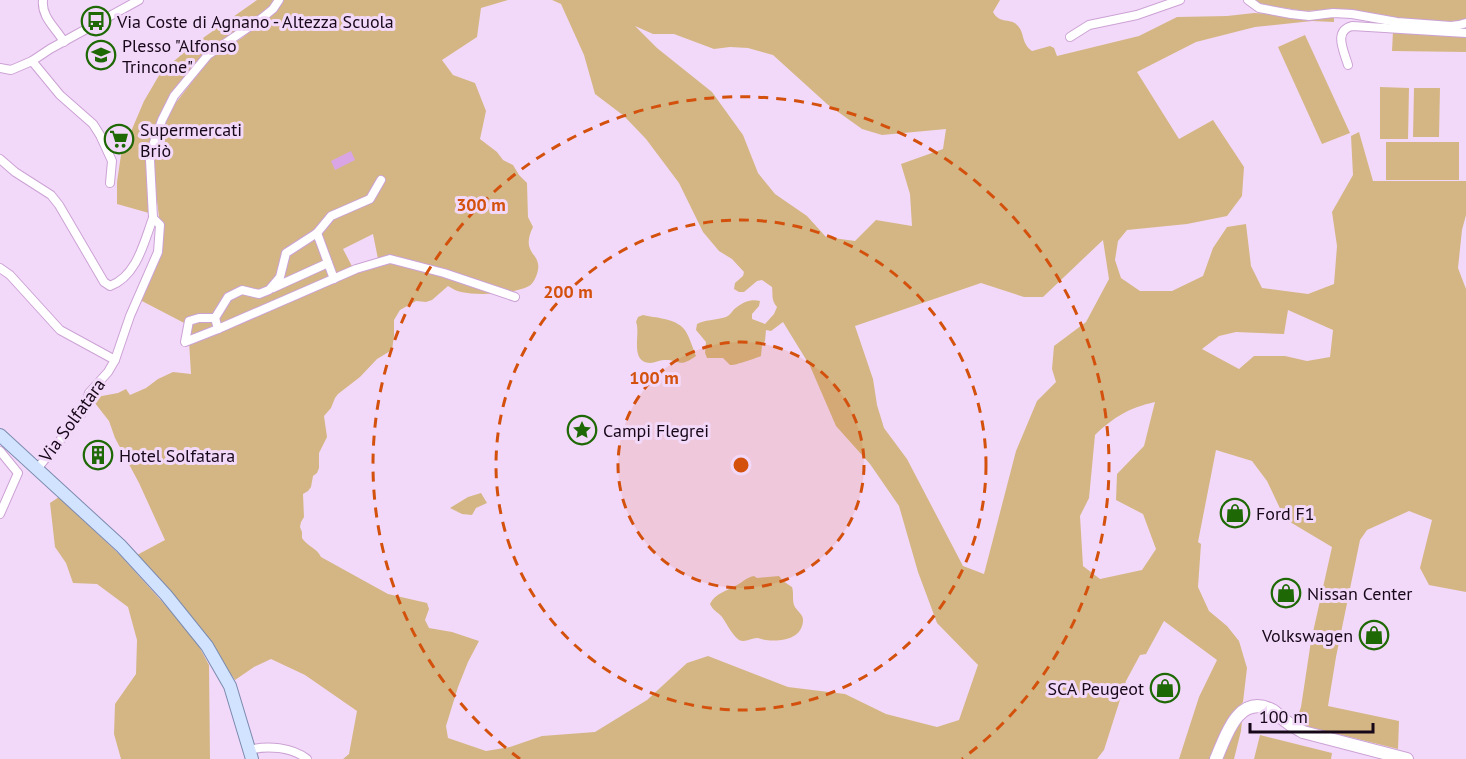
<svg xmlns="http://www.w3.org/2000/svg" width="1466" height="759" viewBox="0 0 1466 759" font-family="'PT Sans',sans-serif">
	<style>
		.green { fill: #d4b684; fill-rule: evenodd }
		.water { fill: #d9a5e5 }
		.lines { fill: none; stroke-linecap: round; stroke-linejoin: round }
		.street-casing { stroke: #cca2d5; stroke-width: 10 }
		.secondary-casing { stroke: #cca2d5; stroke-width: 14 }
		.primary-casing { stroke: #7c8aae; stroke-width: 14 }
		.street { stroke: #fff; stroke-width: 8 }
		.secondary { stroke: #fff; stroke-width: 12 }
		.primary { stroke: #d1e3ff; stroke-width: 12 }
		.ring { fill: none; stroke: #d3510d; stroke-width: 3; stroke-dasharray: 10 8 }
		.labels { text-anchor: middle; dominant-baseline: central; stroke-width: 6; stroke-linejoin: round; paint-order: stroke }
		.poi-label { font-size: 18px; fill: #160719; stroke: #f3d9f9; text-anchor: start }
		.street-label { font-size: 18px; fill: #160719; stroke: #f3d9f9 }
		.centre { fill: #d3510d; stroke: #f3d9f9; stroke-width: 3 }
		.ring-label { font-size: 18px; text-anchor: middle; font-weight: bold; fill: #d3510d; stroke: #f3d9f9; stroke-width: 6; stroke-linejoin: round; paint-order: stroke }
	</style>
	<rect width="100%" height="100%" fill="#f3d9f9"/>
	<g class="green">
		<path d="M257 0H274L269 8 206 53 169 97 146 151 149 213 117 204V182L121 155 144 101 161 72 193 45Z"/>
		<path d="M282 0H508L481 8 477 37 442 60 453 75 475 83 486 111 480 139 497 152 503 160 513 165 519 175 527 183 528 217 533 227C520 254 541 252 538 270 537 275 534 283 529 286 514 294 478 296 461 292 456 291 453 289 448 286L432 300 426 302 416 301 400 310 394 320V336L392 350 377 359 360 377 338 394 335 398 331 408 324 416 327 437 319 453V468L317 473 313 476 311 487 308 491 303 494 304 517 301 522 300 527 302 532V538C307 546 317 548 321 557L388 594 427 603 429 609 425 620 429 628 452 632 479 641 468 662 458 687 446 726 448 738 486 751 510 747 542 736 595 732 647 700 687 663 708 656 788 687 845 694 886 714 937 727 959 720 978 665 937 623 918 572 899 506 870 464 836 426 810 366 783 322 771 331 766 330 765 341 762 345 761 356C756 358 734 366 730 365L723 358H707L705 353 706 342 696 330 697 324C703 320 717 320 726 317 731 315 732 310 737 307 744 302 751 299 760 301L759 306 752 314V319L765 324 774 314 777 307C771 300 773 295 772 287L762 280 757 281 744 292H739L734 289 735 283 743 276 744 272 732 259 719 251 703 232 679 183 646 139 624 116 595 94 584 55 561 4 552 0H1000L993 12C1000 25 1011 17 1018 26 1025 34 1021 43 1032 51L1050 46 1054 48 1057 56 1139 36 1177 17 1227 16 1254 13 1334 17V22L1312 21 1255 27 1196 42 1137 72 1179 139 1213 120 1244 167 1242 196 1227 216 1187 224 1127 230 1118 241 1115 260 1121 278 1140 291H1172L1203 276 1213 248 1227 227 1246 224 1251 266 1262 288 1308 294 1334 284 1337 246 1332 212 1353 175 1351 136 1359 132 1373 181H1466V215L1462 230 1458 268 1466 289V592L1429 585 1420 568 1432 520 1409 511 1367 530 1360 540 1336 657 1328 706 1399 721 1398 749 1309 727 1296 721 1301 707 1311 641 1332 547 1285 519 1267 481 1252 461 1216 450 1198 542 1201 544 1198 587 1209 611 1227 626 1239 641 1247 668 1243 702 1235 713 1213 759H1179L1199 697 1217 660 1164 621 1146 654 1140 655 1126 681 1104 750 1097 759H343L349 754 357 711 305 675 271 659 254 667 235 680 193 619 137 555 165 540 139 483 115 438 109 421 91 398 118 393 126 389 130 395 146 388 158 379 173 372 191 374 188 325 140 300 163 249 155 185 154 157 157 145 171 109 212 56 242 38 275 11ZM635 26 653 34H674L714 49 730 47 748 48 773 55 827 104 862 129 882 135 946 129 943 149 901 164 910 194 912 226 876 220 855 241 826 237 807 216 775 194 758 173 743 135 712 92 657 48ZM373 234 379 264 355 272 343 249ZM1103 240 1109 279 1086 322 1054 346 1052 369 1056 382 1037 401 1016 451 984 574 963 566 907 459 884 428 877 405 873 379 855 326 981 283 1024 297H1043ZM1288 310 1333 330 1330 357 1307 361 1285 356H1254L1239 369 1202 349 1219 336 1236 332 1284 334ZM1155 402 1144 446 1117 474 1116 500 1143 514 1156 549 1142 570 1100 579 1083 566 1080 516 1089 498 1095 435C1115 416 1129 408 1155 402Z"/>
		<path d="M1256 0H1466V21L1451 23 1394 18 1334 10 1304 11 1272 6 1259 3Z"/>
		<path d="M1393 31 1466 34V52L1392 51Z"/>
		<path d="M1305 35 1350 133 1322 144 1278 47Z"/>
		<path d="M1380 87 1409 88 1408 139H1380Z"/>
		<path d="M1414 88H1440L1439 137H1413Z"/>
		<rect x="1386" y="142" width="73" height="38"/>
		<path d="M643 315C655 318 675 318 684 329 689 335 693 349 696 356 678 369 680 359 664 360 659 360 655 363 650 363 629 362 641 333 636 322L638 317Z"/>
		<path d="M481 493 487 503 476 508 472 515 462 514 450 508 468 497Z"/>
		<path d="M59 497 120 555 194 637 209 665 210 759H121L114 734 115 704 136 674 137 640 128 607 97 584 73 583 66 563 55 547 50 503Z"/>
		<path d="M754 576 757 578 779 576 783 581 792 587C794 593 792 599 794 605 796 611 804 614 803 621 802 639 781 642 766 640 763 640 760 638 757 638 751 638 745 643 739 640 732 635 727 624 722 617 718 612 713 611 710 604 715 593 727 591 737 585 743 582 747 577 754 576Z"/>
		<path d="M1242 721 1241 731 1234 759H1222L1234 732Z"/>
		<path d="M1260 735 1332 753 1331 759H1254Z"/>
	</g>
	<path class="water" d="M351 151 355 160 335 170 331 161Z"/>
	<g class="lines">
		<g class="street-casing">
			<g id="street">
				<path d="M43 0C41 17 56 28 64 42"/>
				<path d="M1248 0 1259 8 1291 14 1309 16 1333 13 1352 14 1397 22 1451 26 1459 25 1466 23"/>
				<path d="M1070 37 1089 25 1137 15 1180 0"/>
				<path d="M32 61 60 95 93 124 100 135 112 161 110 183"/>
				<path d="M1348 65C1344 51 1333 31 1352 26L1466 33"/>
				<path d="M0 68 11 70 32 61 50 49 139 0"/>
				<path d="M0 159 15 172 51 195 59 205 104 282 110 286C137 276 144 242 153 218"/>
				<path d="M317 233 334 279"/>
				<path d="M0 268 10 275 60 330 115 360"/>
				<path d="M273 288 328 263"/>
				<path d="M199 318H215L218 329 185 342 189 321Z"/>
				<path d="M215 318 228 297 242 290 259 294 269 290 280 277 286 253 317 233 331 216 370 199 381 180"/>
				<path d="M218 329 356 269 390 259 444 273 515 297"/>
				<path d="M0 451 18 473 0 514"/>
				<path d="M37 469 83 412 89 393 108 372 115 360 130 316 158 252 160 225 153 218 150 160 152 148 162 120 174 96 208 55 262 18 273 9 279 0"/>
				<path d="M249 750C267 745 292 747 307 759"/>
			</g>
		</g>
		<g class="secondary-casing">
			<path id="secondary" d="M1216 759C1226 736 1238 693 1272 710 1277 713 1282 719 1287 722 1292 726 1298 729 1303 732L1407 759"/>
		</g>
		<g class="primary-casing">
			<path id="primary" d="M0 435 121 546 166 595 207 646 230 686 252 759"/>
		</g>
		<use href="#street" class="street"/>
		<use href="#secondary" class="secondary"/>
		<use href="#primary" class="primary"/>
	</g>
	<circle cx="741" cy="465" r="123" fill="#d3510d" fill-opacity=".12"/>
	<g class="ring">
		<circle cx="741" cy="465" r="123"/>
		<circle cx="741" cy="465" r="245"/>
		<path d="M520 759A368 368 0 1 1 962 759"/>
	</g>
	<defs>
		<g id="bus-ring" transform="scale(1.5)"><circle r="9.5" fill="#f3d9f9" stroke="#1e6905" stroke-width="1.5"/><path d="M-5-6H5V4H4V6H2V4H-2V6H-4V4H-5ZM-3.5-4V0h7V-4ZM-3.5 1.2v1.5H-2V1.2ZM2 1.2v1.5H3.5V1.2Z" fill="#1e6905"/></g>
		<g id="school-ring" transform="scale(1.5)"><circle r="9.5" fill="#f3d9f9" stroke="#1e6905" stroke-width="1.5"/><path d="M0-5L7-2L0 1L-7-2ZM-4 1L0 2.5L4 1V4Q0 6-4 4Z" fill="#1e6905"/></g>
		<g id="supermarket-ring" transform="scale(1.5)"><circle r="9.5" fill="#f3d9f9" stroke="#1e6905" stroke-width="1.5"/><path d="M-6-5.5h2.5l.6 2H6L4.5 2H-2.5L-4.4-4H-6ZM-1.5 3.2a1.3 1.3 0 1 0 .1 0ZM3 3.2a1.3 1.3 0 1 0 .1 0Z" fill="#1e6905"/></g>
		<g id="sight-ring" transform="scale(1.5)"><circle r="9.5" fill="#f3d9f9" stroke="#1e6905" stroke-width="1.5"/><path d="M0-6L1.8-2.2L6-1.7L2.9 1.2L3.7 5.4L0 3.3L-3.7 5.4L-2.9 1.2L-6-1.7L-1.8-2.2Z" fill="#1e6905"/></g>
		<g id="building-ring" transform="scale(1.5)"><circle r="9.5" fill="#f3d9f9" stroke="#1e6905" stroke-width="1.5"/><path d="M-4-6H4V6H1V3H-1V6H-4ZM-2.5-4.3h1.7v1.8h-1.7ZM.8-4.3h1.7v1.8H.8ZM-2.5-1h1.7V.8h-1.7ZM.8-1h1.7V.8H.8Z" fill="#1e6905"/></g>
		<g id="shop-ring" transform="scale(1.5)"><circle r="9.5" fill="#f3d9f9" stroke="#1e6905" stroke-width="1.5"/><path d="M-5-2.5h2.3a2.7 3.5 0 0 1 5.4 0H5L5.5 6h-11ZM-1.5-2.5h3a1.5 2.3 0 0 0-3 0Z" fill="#1e6905"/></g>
	</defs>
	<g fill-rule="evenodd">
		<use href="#bus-ring" x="96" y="21"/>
		<use href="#school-ring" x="101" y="55"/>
		<use href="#supermarket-ring" x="119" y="139"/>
		<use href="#sight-ring" x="582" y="430"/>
		<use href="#building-ring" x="98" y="455"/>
		<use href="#shop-ring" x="1235" y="513"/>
		<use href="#shop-ring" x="1286" y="593"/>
		<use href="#shop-ring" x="1374" y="635"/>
		<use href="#shop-ring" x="1165" y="688"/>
	</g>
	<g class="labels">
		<g class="poi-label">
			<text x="117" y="21">Via Coste di Agnano - Altezza Scuola</text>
			<text x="122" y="45">Plesso "Alfonso<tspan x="122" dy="21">Trincone"</tspan></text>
			<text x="140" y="129">Supermercati<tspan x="140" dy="21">Briò</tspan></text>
			<text x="603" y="430">Campi Flegrei</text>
			<text x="119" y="455">Hotel Solfatara</text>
			<text x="1256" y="513">Ford F1</text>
			<text x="1307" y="593">Nissan Center</text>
			<text x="1353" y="635" text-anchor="end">Volkswagen</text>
			<text x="1144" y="688" text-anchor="end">SCA Peugeot</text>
		</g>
		<g class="street-label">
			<text transform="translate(72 420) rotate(-54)">Via Solfatara</text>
		</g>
	</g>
	<circle cx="741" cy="465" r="9" class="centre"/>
	<g class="ring-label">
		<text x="481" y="211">300 m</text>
		<text x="568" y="298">200 m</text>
		<text x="654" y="384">100 m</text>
	</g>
	<path d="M1250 723v9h123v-9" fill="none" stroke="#160719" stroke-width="3"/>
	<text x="1259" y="723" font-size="18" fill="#160719" stroke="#f3d9f9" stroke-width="4.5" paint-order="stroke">100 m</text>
</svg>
